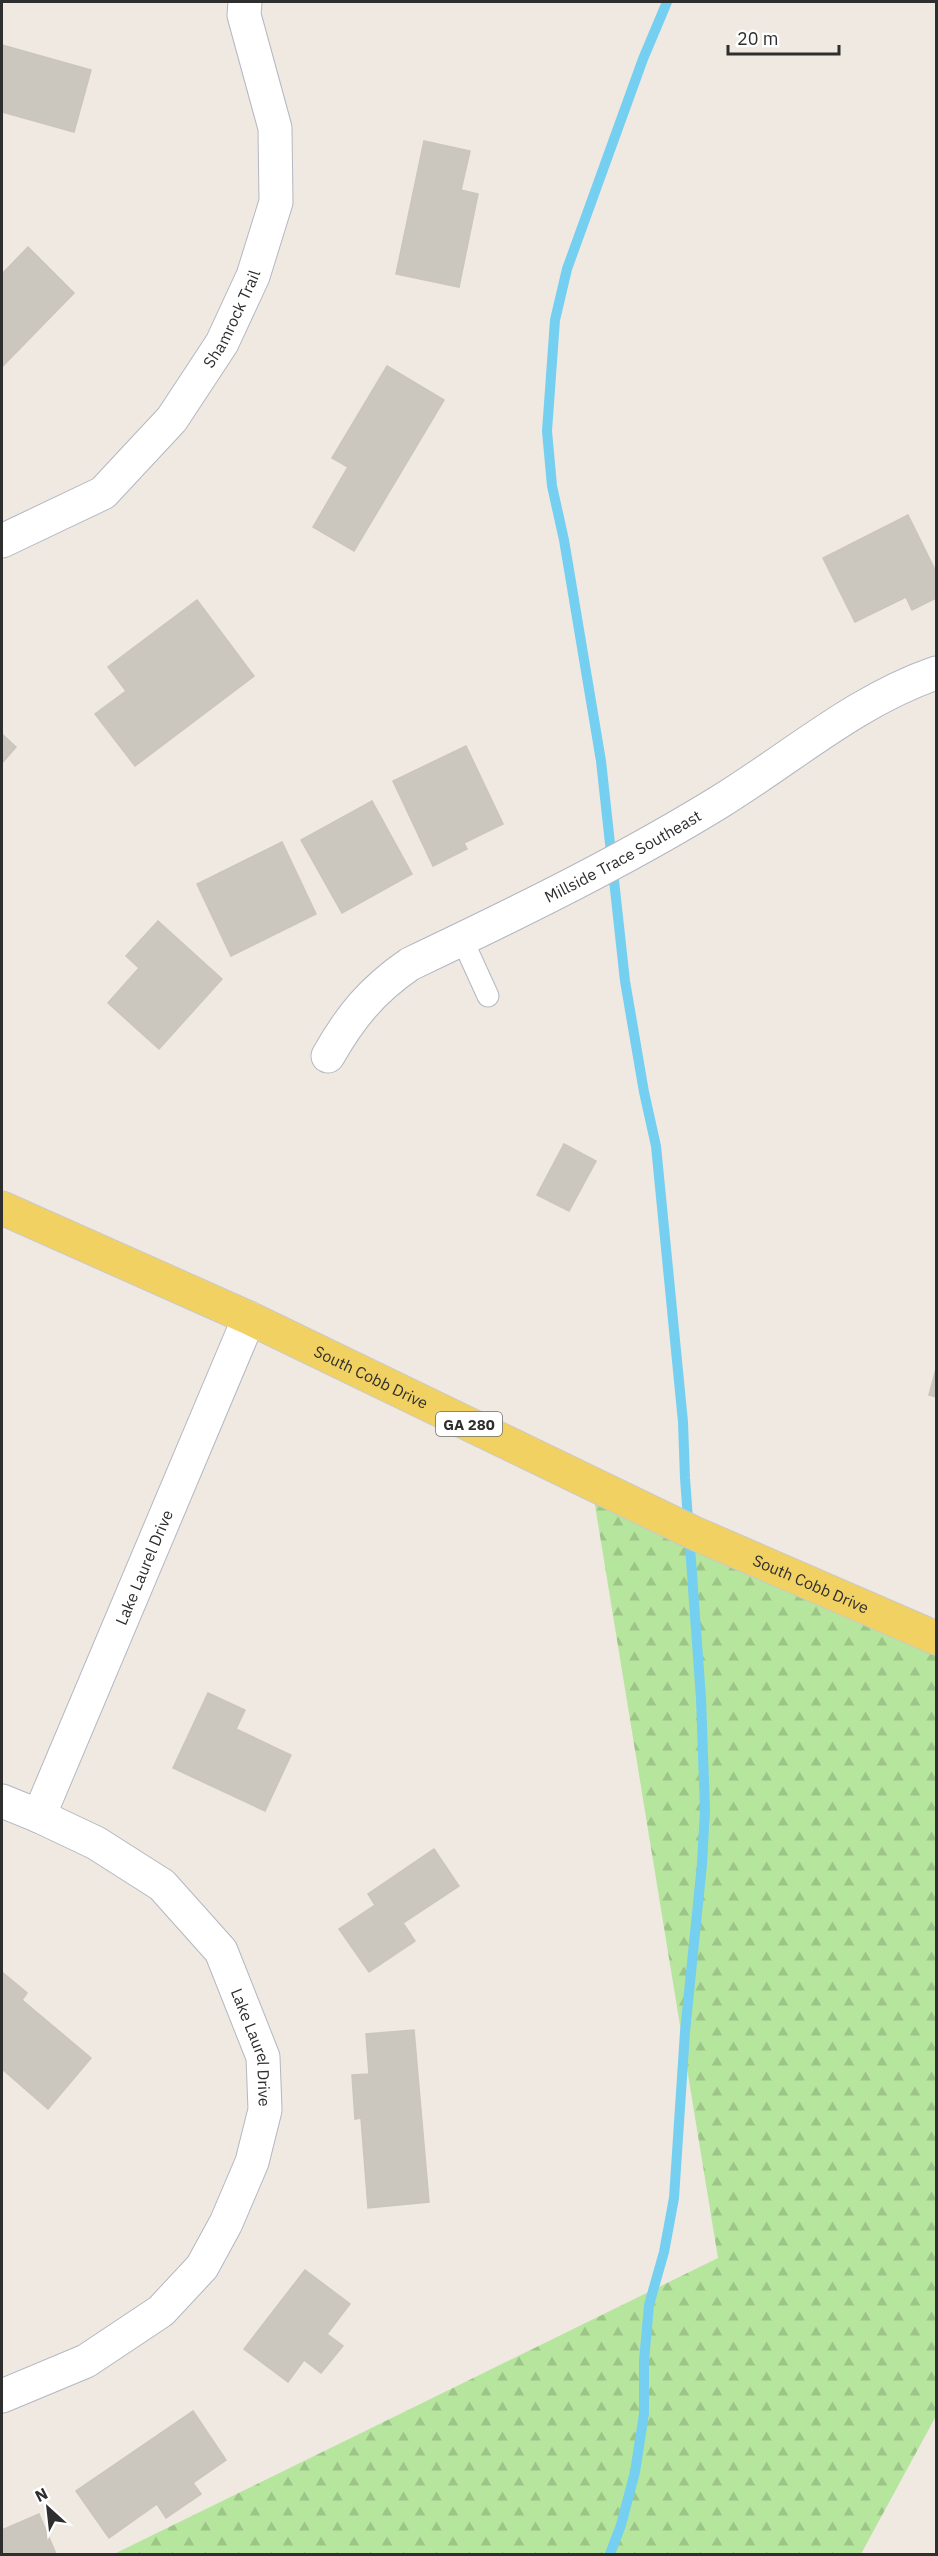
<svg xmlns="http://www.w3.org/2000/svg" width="938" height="2556" viewBox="0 0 938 2556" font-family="'IBM Plex Sans',sans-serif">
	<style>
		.forest { fill: url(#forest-firs) }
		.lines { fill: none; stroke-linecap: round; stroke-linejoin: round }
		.stream { stroke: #75cff0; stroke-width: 10 }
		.building { fill: #cbc7bf; stroke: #cbc5ba; stroke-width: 1.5 }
		.lane-casing { stroke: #b4b7c1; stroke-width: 23 }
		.street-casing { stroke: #b4b7c1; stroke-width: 35 }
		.primary-casing { stroke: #c9c9c9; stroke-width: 35 }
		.lane { stroke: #fff; stroke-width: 21 }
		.street { stroke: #fff; stroke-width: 33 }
		.primary { stroke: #f2d163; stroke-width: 33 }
		.labels { text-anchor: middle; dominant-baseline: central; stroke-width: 4.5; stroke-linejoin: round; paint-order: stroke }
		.shield { fill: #fff; stroke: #6d6d6d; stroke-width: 1.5 }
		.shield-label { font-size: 15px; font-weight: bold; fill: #2e2e2e }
		.street-label { font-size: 16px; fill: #2e2e2e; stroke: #fff }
	</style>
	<defs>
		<pattern id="forest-firs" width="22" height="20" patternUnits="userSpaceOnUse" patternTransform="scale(1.5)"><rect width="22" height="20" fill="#b6e59e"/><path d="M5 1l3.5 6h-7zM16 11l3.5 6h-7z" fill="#9dc588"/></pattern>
	</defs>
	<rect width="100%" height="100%" fill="#efe9e1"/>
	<path class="forest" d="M593 1493 936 1635V2416L861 2554H114L718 2258Z"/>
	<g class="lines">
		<path class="stream" d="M610 2554 621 2525 635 2472 644 2414V2361L649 2305 664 2252 674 2198 685 2032 702 1864 705 1810 701 1698 685 1478 683 1422 656 1146 644 1092 625 981 601 761 564 540 552 486 547 431 555 320 567 269 643 59 667 2"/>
	</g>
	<g class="building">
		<path d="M2 45 91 70 74 132 2 112Z"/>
		<path d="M424 141 470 151 461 190 478 194 459 287 396 274Z"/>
		<path d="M28 247 74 293 2 367V274Z"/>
		<path d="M387 366 444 400 354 551 313 527 348 467 332 458Z"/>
		<path d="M908 515 936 572V598L912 610 906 597 855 622 823 558Z"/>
		<path d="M197 600 254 676 135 766 95 714 126 691 108 667Z"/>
		<path d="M2 734 16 747 2 763Z"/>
		<path d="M466 746 503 824 464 843 467 849 433 866 393 781Z"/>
		<path d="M372 801 412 874 342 913 301 840Z"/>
		<path d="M282 842 316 914 231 956 197 884Z"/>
		<path d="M158 921 222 979 159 1049 108 1003 139 968 126 956Z"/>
		<path d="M564 1144 596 1161 569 1211 537 1195Z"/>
		<path d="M936 1369V1397L929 1395Z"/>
		<path d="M208 1693 245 1710 236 1729 291 1755 265 1811 173 1768Z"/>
		<path d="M434 1849 459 1886 403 1923 415 1941 369 1972 339 1929 375 1905 368 1894Z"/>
		<path d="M2 1972 27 1993 22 2000 91 2058 48 2109 2 2069Z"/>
		<path d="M414 2030 429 2202 368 2208 361 2118 355 2119 352 2075 369 2074 366 2034Z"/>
		<path d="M305 2270 350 2304 327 2334 343 2346 321 2373 304 2360 288 2382 244 2349Z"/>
		<path d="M193 2411 226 2460 193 2483 201 2494 166 2518 157 2504 109 2538 76 2491Z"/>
		<path d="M39 2514 56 2554H2V2530Z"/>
	</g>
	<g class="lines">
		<g class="lane-casing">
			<path id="lane" d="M462 939 488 996"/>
		</g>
		<g class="street-casing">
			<g id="street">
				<path id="s1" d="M2 541 103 493 172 419 222 343 253 276 276 202 275 128 244 15 245 2"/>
				<path id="s2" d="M328 1056C350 1017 372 990 410 964 515 914 622 862 721 801 792 757 857 700 936 673"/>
				<path id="s3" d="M2 1801 39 1816 96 1843 162 1885 221 1951 263 2057 265 2110 252 2162 226 2223 202 2267 161 2311 86 2361 2 2396"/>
				<path id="s4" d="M39 1816 249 1318"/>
			</g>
		</g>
		<g class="primary-casing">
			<g id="primary">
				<path id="s5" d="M2 1208 249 1318 694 1533 936 1638"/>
			</g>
		</g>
		<use href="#lane" class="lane"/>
		<use href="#street" class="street"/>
		<use href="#primary" class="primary"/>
	</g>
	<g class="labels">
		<rect class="shield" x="436" y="1412" width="66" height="24" rx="4.5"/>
		<g class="shield-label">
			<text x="469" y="1424">GA 280</text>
		</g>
		<g class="street-label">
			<text stroke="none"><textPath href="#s1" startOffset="330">Shamrock Trail</textPath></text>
			<text stroke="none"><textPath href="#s2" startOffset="363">Millside Trace Southeast</textPath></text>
			<text stroke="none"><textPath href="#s5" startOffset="406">South Cobb Drive</textPath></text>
			<text stroke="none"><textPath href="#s4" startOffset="270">Lake Laurel Drive</textPath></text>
			<text stroke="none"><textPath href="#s5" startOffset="892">South Cobb Drive</textPath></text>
			<text stroke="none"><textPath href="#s3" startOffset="372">Lake Laurel Drive</textPath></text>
		</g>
	</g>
	<rect width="938" height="2556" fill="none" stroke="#2e2e2e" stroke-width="6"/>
	<g transform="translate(48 2508) rotate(333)" stroke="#ffffff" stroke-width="4.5" paint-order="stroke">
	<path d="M0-4.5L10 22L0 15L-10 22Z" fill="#2e2e2e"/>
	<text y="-9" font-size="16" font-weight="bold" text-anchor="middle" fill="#2e2e2e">N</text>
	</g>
	<path d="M728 45v9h111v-9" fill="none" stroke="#2e2e2e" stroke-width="3"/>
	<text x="737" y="45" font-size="18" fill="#2e2e2e" stroke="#ffffff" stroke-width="4.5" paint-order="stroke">20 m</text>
</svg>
